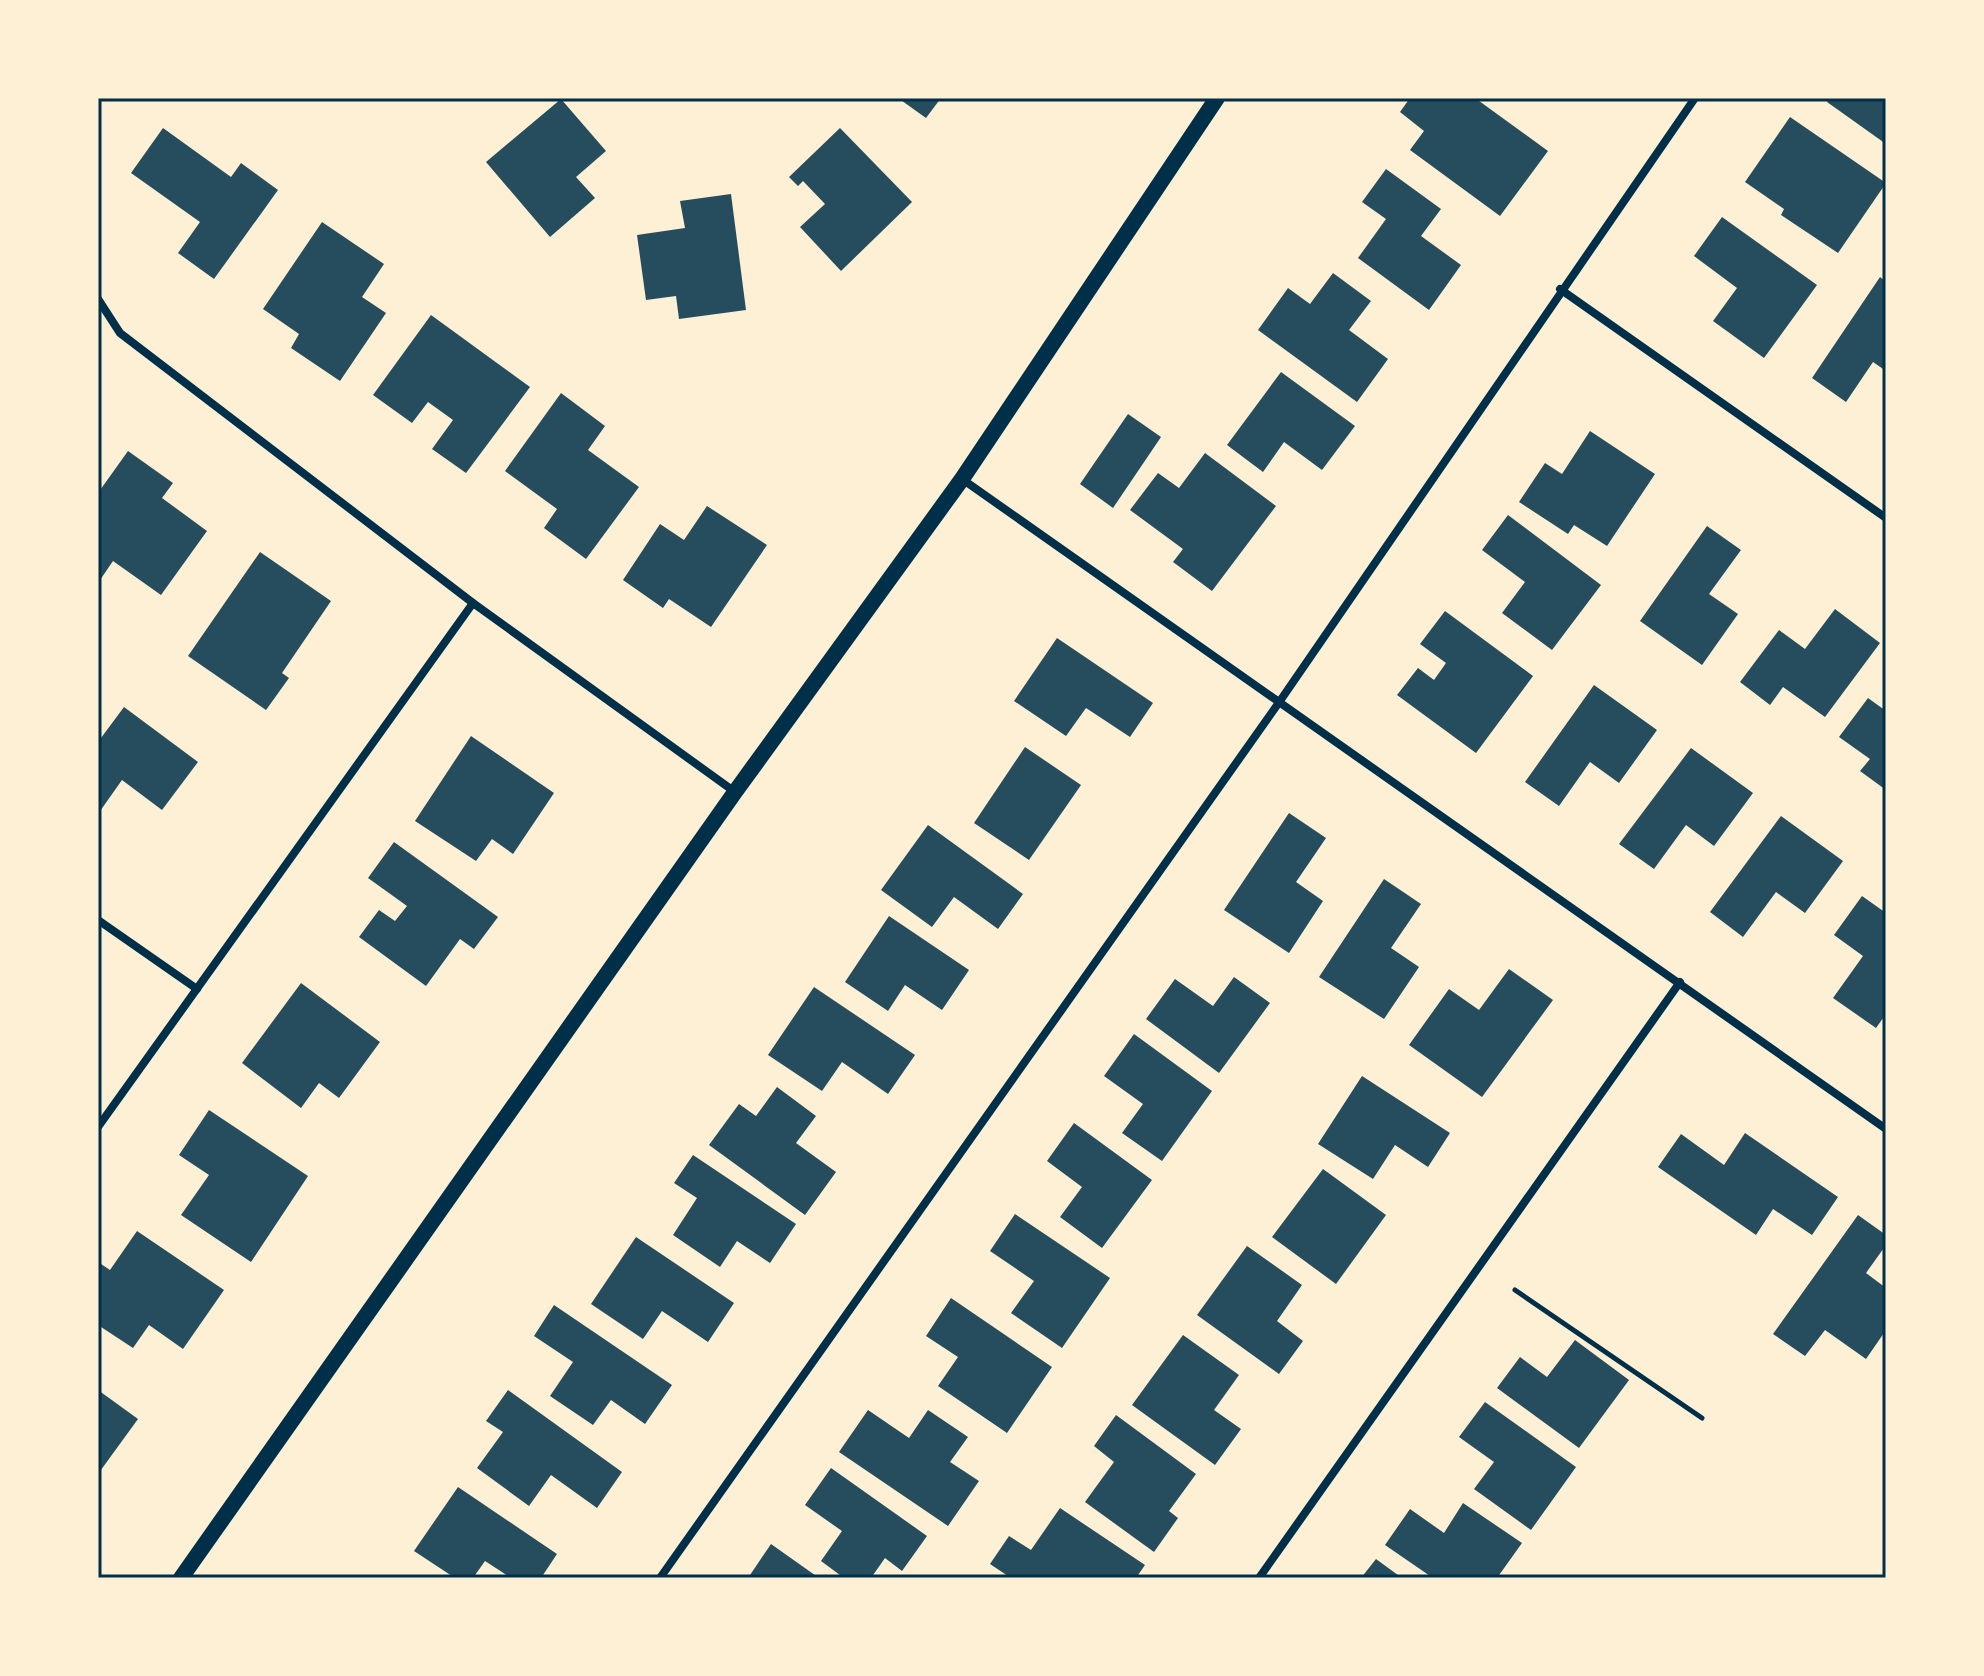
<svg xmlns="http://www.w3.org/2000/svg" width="1984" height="1676" viewBox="0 0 1984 1676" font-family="Poppins,sans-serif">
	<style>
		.building { fill: #264d5e }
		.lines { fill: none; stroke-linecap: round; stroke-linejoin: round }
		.path { stroke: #003049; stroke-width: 5 }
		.minor { stroke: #003049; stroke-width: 8 }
		.secondary { stroke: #003049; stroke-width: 16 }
		.neatline { fill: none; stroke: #003049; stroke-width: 3 }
	</style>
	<rect width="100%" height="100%" fill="#fdf0d5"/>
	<g class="building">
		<path d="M898 98H941L926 118Z"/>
		<path d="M1410 98H1475L1548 151 1500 216 1410 150 1424 131 1400 112Z"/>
		<path d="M1829 98H1886V144L1827 102Z"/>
		<path d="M561 99 606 151 576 177 595 198 550 237 486 162Z"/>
		<path d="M1790 117 1886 183 1838 253 1781 215 1784 209 1745 182Z"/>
		<path d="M163 128 231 177 241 163 278 190 214 279 178 253 200 222 131 173Z"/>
		<path d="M840 128 912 202 841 271 800 227 825 204 803 181 798 186 789 177Z"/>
		<path d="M1386 169 1441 209 1421 236 1461 265 1429 310 1358 258 1386 219 1362 202Z"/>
		<path d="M731 194 746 310 679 319 676 296 646 300 637 235 685 228 680 201Z"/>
		<path d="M1722 217 1817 285 1764 358 1713 321 1737 288 1694 256Z"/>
		<path d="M322 222 384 264 362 297 386 313 340 381 291 348 299 334 263 309Z"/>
		<path d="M1333 273 1371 301 1349 330 1388 359 1357 402 1258 330 1288 288 1310 304Z"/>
		<path d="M1880 277 1886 282V371L1873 362 1846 402 1812 378Z"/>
		<path d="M431 315 530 387 466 473 432 449 453 420 428 402 412 423 373 395Z"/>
		<path d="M1281 372 1355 426 1322 470 1284 442 1263 472 1227 445Z"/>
		<path d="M561 393 605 426 588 450 639 487 586 559 544 528 557 509 505 471Z"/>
		<path d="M1128 414 1161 437 1113 508 1080 484Z"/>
		<path d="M1590 431 1655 474 1607 546 1574 525 1568 534 1519 502 1545 463 1562 474Z"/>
		<path d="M128 451 173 483 162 498 207 531 161 595 113 561 98 583V493Z"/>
		<path d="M1205 453 1276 506 1212 591 1173 562 1183 549 1130 510 1158 473 1179 488Z"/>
		<path d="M707 506 767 545 711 627 669 599 663 608 623 580 660 524 684 540Z"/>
		<path d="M1508 515 1601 585 1552 650 1502 613 1525 582 1482 550Z"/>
		<path d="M1707 526 1741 550 1709 594 1738 614 1702 665 1640 621Z"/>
		<path d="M260 552 331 601 282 673 289 678 266 710 188 656Z"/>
		<path d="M1835 609 1880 643 1825 717 1783 687 1770 705 1740 682 1779 630 1805 649Z"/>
		<path d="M1445 611 1533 676 1476 753 1397 695 1418 668 1434 680 1446 663 1420 644Z"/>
		<path d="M1057 638 1153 703 1130 737 1086 708 1066 736 1014 701Z"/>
		<path d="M1594 685 1657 730 1619 783 1590 762 1559 806 1525 782Z"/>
		<path d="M1868 698 1886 711V790L1860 771 1870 759 1839 737Z"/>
		<path d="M124 707 198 762 162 810 122 780 98 814V742Z"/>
		<path d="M471 736 554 793 513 854 492 839 476 861 415 821Z"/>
		<path d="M1025 747 1081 785 1029 860 974 823Z"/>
		<path d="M1691 748 1753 793 1714 846 1686 825 1654 869 1619 844Z"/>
		<path d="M1289 813 1326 838 1296 882 1323 901 1289 953 1224 910Z"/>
		<path d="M1781 816 1843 861 1805 913 1776 892 1743 937 1710 912Z"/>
		<path d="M928 825 1023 894 998 929 954 897 932 927 881 890Z"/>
		<path d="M394 842 498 917 474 949 460 939 426 986 359 937 379 910 395 921 407 906 368 878Z"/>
		<path d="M1384 879 1421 904 1391 948 1419 967 1384 1019 1319 977Z"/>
		<path d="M1862 896 1886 913V1014L1876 1028 1833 998 1863 956 1834 935Z"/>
		<path d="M889 916 969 970 942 1010 905 985 888 1011 845 982Z"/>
		<path d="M1509 969 1553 1000 1482 1097 1409 1045 1449 989 1479 1010Z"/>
		<path d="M1234 977 1270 1003 1219 1073 1146 1019 1175 979 1213 1006Z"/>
		<path d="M301 983 380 1042 339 1098 319 1083 301 1108 242 1063Z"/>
		<path d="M814 987 915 1055 888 1094 842 1062 822 1091 768 1055Z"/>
		<path d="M1134 1034 1212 1091 1162 1161 1122 1133 1143 1104 1104 1076Z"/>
		<path d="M1362 1076 1450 1133 1428 1167 1395 1145 1373 1179 1318 1144Z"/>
		<path d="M777 1087 816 1116 796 1143 836 1172 805 1215 709 1145 739 1104 756 1116Z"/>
		<path d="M209 1110 308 1176 251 1262 181 1215 209 1175 179 1155Z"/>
		<path d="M1074 1123 1152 1180 1102 1248 1060 1217 1082 1187 1047 1161Z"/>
		<path d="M1745 1133 1838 1197 1812 1235 1773 1209 1756 1235 1658 1167 1681 1134 1724 1165Z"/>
		<path d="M693 1155 796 1224 770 1263 737 1241 720 1267 673 1235 697 1198 674 1183Z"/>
		<path d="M1323 1169 1386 1215 1336 1284 1272 1237Z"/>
		<path d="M1015 1214 1110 1278 1062 1348 1011 1313 1034 1281 990 1251Z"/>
		<path d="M1858 1215 1886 1235V1245L1866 1273 1886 1288V1330L1866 1359 1825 1330 1805 1356 1773 1334Z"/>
		<path d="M137 1231 224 1290 183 1349 149 1325 133 1348 98 1325V1262L110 1270Z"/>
		<path d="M636 1237 734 1303 708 1342 662 1311 643 1339 591 1304Z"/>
		<path d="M1247 1246 1302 1285 1277 1321 1303 1341 1279 1374 1197 1315Z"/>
		<path d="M951 1298 1052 1367 1007 1433 938 1386 958 1357 926 1336Z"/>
		<path d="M554 1305 672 1385 645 1424 611 1400 593 1425 550 1396 573 1362 534 1336Z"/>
		<path d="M1183 1335 1239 1375 1214 1410 1241 1429 1215 1465 1132 1405Z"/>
		<path d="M1575 1340 1629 1380 1579 1448 1497 1388 1520 1357 1547 1377Z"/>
		<path d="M98 1390 138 1419 98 1474Z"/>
		<path d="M508 1390 622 1472 597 1508 551 1475 529 1506 477 1468 503 1432 486 1421Z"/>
		<path d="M1485 1402 1576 1467 1531 1530 1474 1489 1494 1462 1459 1437Z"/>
		<path d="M868 1410 909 1438 928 1410 968 1437 950 1462 979 1481 948 1526 839 1452Z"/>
		<path d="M1116 1415 1196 1474 1169 1511 1178 1518 1154 1552 1085 1502 1114 1462 1094 1446Z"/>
		<path d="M831 1468 927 1536 902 1571 885 1558 871 1578H844L821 1561 842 1531 805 1505Z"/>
		<path d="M458 1487 557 1554 541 1578H511L485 1561 473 1578H455L414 1551Z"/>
		<path d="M1463 1503 1522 1543 1497 1578H1433L1385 1545 1410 1509 1444 1533Z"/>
		<path d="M1060 1508 1145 1565 1136 1578H1011L990 1564 1009 1536 1031 1550Z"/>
		<path d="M771 1544 819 1578H748Z"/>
		<path d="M1376 1559 1402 1578H1361Z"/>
	</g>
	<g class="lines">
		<path class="path" d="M1515 1290 1702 1418"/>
		<g class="minor">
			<path d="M1560 289 1886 518"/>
			<path d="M98 299 120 333 473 603 735 792"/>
			<path d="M962 479 1886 1129"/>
			<path d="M98 920 197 989"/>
			<path d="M98 1127 473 603"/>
			<path d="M660 1578 1280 701 1695 98"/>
			<path d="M1259 1578 1680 982"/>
		</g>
		<path class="secondary" d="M181 1578 735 792 962 479 1217 98"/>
	</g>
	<rect width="1984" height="1676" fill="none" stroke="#fdf0d5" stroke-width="200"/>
	<rect x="100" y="100" width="1784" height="1476" class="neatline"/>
</svg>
